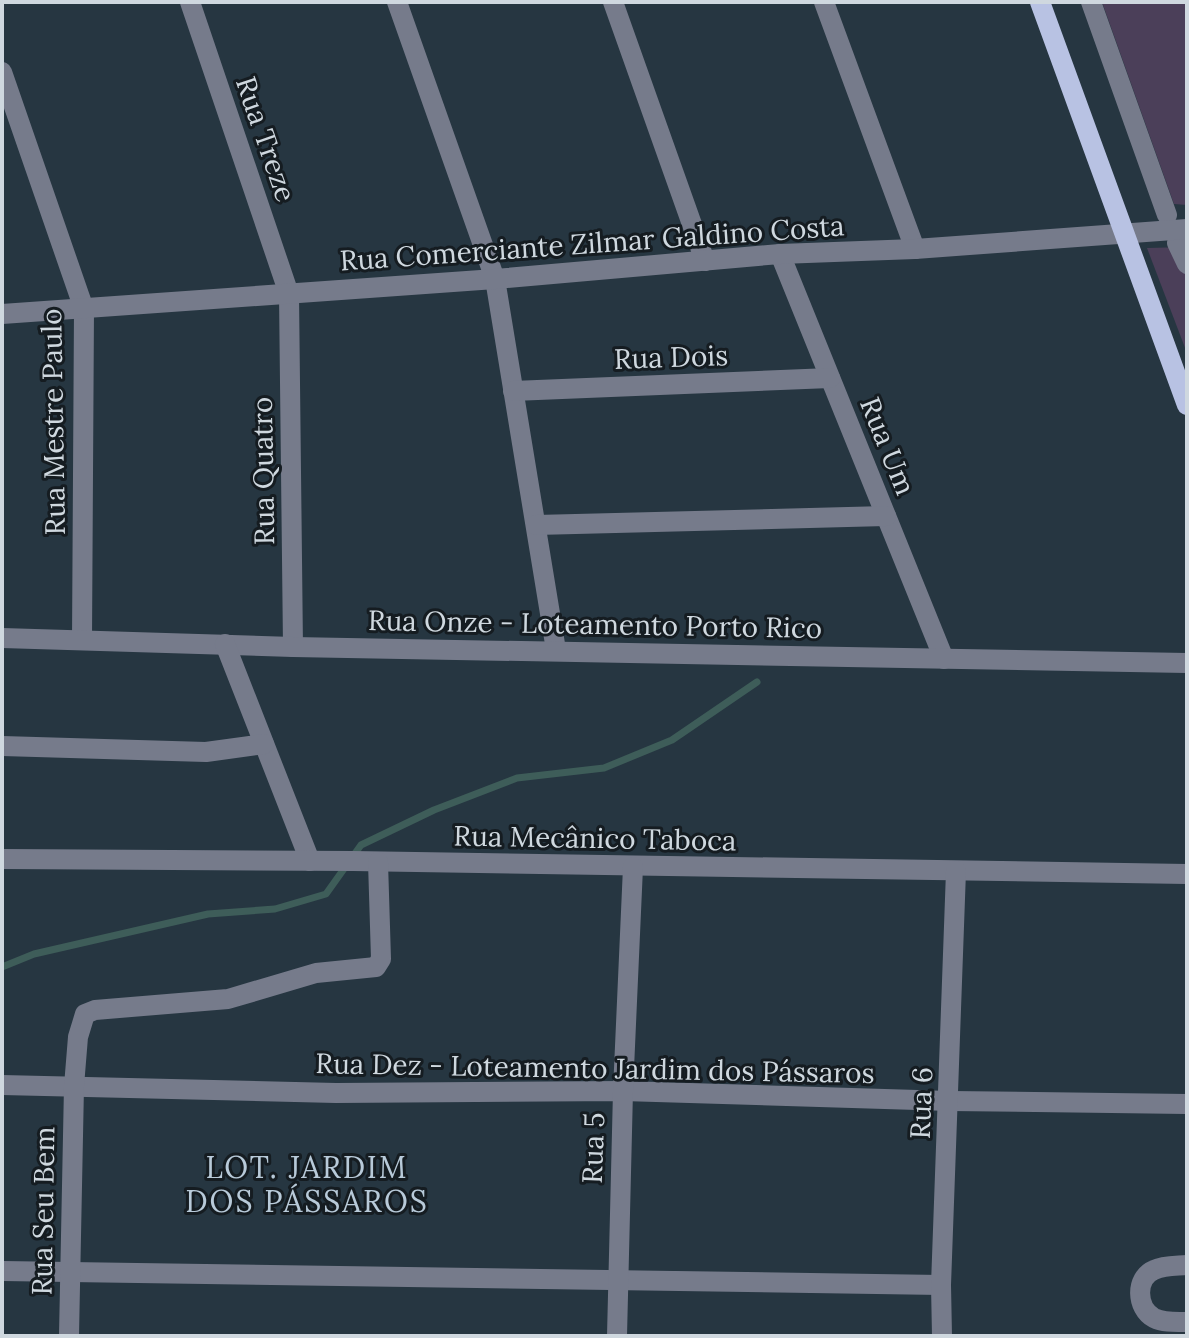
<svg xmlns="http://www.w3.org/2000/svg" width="1189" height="1338" viewBox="0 0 1189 1338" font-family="Lora,serif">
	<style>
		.green { fill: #4b3f59 }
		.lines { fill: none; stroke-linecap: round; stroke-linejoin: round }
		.stream { stroke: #3e5d59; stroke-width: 7 }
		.minor { stroke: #767b8b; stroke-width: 20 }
		.major { stroke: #b8c2e3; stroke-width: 20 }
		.labels { text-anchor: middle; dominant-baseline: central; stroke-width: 6; stroke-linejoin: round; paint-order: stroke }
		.street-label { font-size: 28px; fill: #cfd8df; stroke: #151c21 }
		.neighbourhood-label { font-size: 30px; letter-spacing: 2px; fill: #b8cad9; stroke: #151c21 }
	</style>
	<rect width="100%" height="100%" fill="#263641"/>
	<g class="green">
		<path d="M1102 2H1187V205L1174 204Z"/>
		<path d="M1187 247V353L1147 248Z"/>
	</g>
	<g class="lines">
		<path class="stream" d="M2 967 34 954 208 914 275 909 326 894 361 845 434 810 517 778 604 768 672 740 757 682"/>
		<g class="minor">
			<path d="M190 2 289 294 293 647"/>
			<path d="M397 2 495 279 556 650"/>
			<path d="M613 2 705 261"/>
			<path d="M824 2 915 249"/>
			<path d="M1091 2 1167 215"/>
			<path d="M2 72 84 309 82 640"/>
			<path d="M1177 243 1187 264"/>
			<path d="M780 254 944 659"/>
			<path d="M2 314 495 279 780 254 915 249 1187 229"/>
			<path d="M513 391 830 378"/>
			<path d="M536 525 886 516"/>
			<path d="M2 638 293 647 1187 663"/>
			<path d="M225 644 310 861"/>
			<path d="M2 746 206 752 264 744"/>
			<path d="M2 859 353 861 1187 874"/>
			<path d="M2 1085 336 1093 623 1091 950 1101 1187 1104"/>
			<path d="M1187 1265C1177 1266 1164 1265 1154 1270 1135 1278 1136 1308 1154 1318 1164 1323 1176 1322 1187 1322"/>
			<path d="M2 1271 941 1285"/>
			<path d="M69 1336 74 1086 78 1037 85 1014 95 1010 228 999 316 973 376 967 381 959 378 862"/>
			<path d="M617 1336 623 1091 633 867"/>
			<path d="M942 1336 941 1285 956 871"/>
		</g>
		<path class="major" d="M1040 2 1187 405"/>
	</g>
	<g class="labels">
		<g class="street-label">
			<text transform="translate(266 139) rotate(71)">Rua Treze</text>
			<text transform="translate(592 243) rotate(-4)">Rua Comerciante Zilmar Galdino Costa</text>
			<text transform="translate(671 357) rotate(-2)">Rua Dois</text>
			<text transform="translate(53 422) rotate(-91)">Rua Mestre Paulo</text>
			<text transform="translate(888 446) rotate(68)">Rua Um</text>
			<text transform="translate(263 471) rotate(-91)">Rua Quatro</text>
			<text transform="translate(595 624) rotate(1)">Rua Onze - Loteamento Porto Rico</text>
			<text transform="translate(595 838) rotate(1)">Rua Mecânico Taboca</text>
			<text transform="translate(595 1068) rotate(1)">Rua Dez - Loteamento Jardim dos Pássaros</text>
			<text transform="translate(921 1103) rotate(-88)">Rua 6</text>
			<text transform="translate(593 1148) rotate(-88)">Rua 5</text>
			<text transform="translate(43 1211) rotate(-89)">Rua Seu Bem</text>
		</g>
		<g class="neighbourhood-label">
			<text x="307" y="1167">LOT. JARDIM<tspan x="307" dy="34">DOS PÁSSAROS</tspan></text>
		</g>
	</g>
	<rect width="1189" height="1338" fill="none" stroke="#cfd8df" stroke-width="8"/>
</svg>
